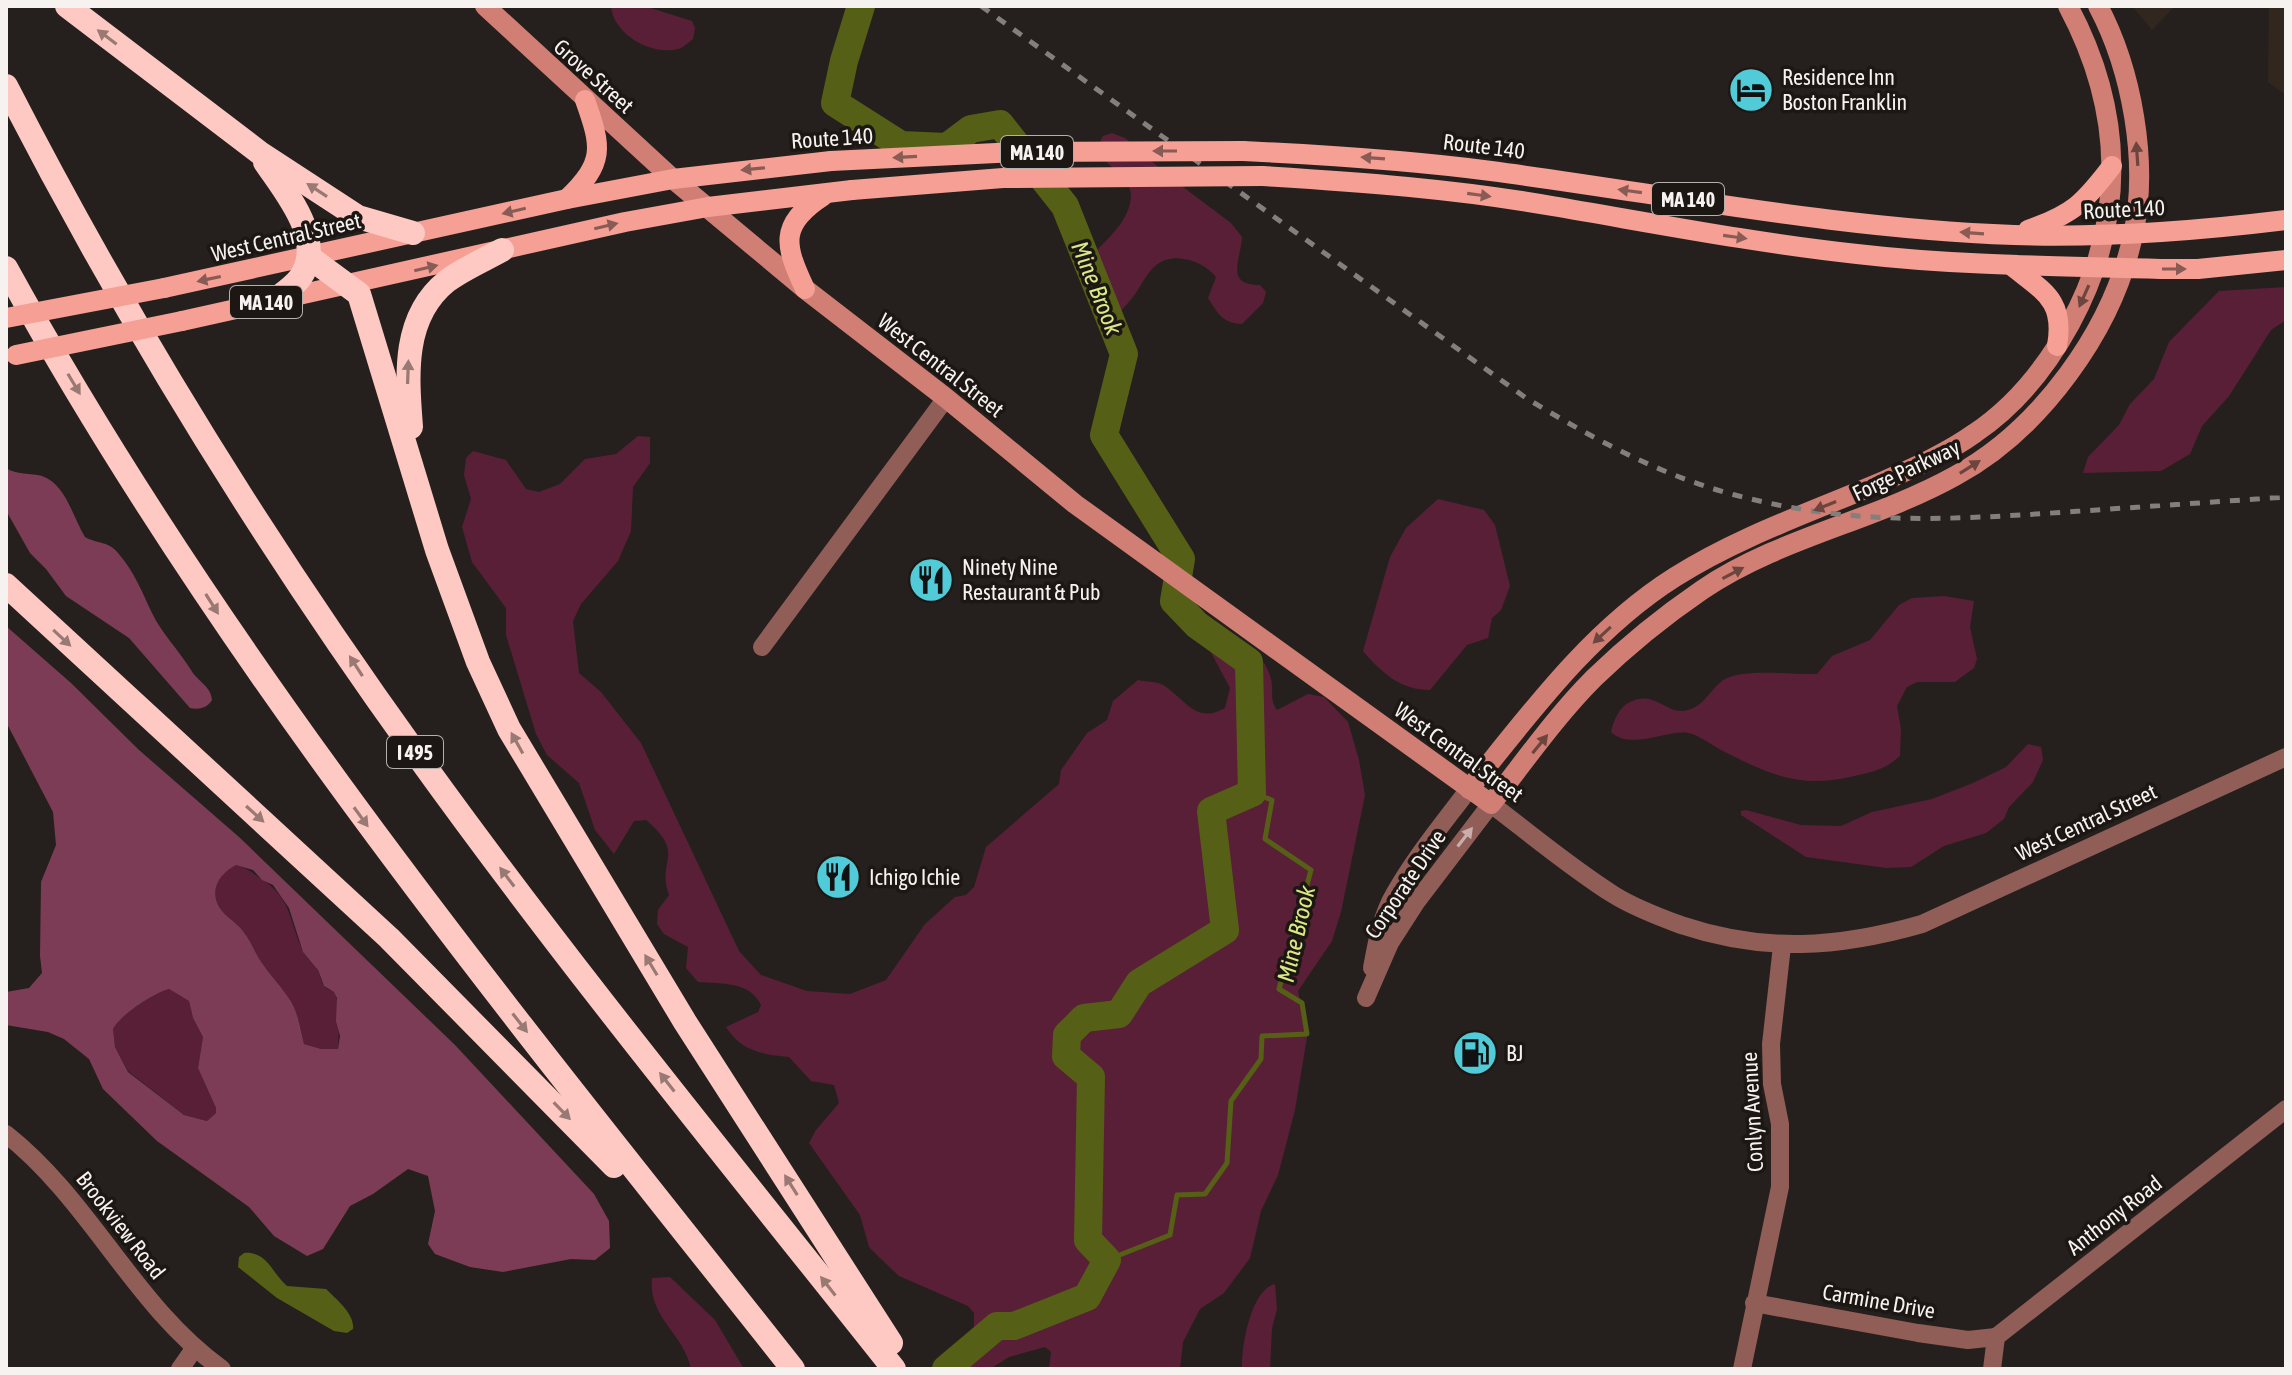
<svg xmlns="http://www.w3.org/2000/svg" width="2292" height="1375" viewBox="0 0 2292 1375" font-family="'Asap Condensed',sans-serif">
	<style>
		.built { fill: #31271f }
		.green { fill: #591f37 }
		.forest { fill: #7d3c55; fill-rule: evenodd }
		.water { fill: #565f16 }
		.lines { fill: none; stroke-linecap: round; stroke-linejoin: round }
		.stream { stroke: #565f16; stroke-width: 5 }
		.river { stroke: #565f16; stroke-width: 28 }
		.street { stroke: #915d57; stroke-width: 18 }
		.secondary { stroke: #d17e75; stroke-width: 20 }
		.primary { stroke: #f59f95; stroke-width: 20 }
		.highway { stroke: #fec9c2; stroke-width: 24 }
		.rail { stroke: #837f7c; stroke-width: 5; stroke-dasharray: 10 10; stroke-linecap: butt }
		.primary-bridge { stroke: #f59f95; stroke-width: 20 }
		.oneway { fill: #987973 }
		.oneway2 { fill: #885b54 }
		.oneway3 { fill: #6d453f }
		.oneway4 { fill: #c8afab }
		.labels { text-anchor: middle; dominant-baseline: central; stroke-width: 7; stroke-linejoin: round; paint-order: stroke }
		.shield { fill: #1c1713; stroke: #b4b0ad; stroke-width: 2 }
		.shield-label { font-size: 20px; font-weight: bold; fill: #f5f2ef }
		.street-label { font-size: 22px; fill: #f5f2ef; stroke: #1c1713 }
		.poi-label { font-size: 22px; fill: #f5f2ef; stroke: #1c1713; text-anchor: start }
		.water-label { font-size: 24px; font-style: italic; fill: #dae986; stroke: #1c1713 }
	</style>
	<rect width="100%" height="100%" fill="#25201d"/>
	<g class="built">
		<path d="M2132 6H2175L2152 30Z"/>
		<path d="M2265 6H2286V95L2268 82 2269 9Z"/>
	</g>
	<g class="green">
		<path d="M611 6H644L692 21 695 28 693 39C689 42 683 48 678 49 651 56 613 34 611 6Z"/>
		<path d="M1112 133 1125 138 1171 178 1231 223 1242 237C1241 260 1224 285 1260 285L1266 292 1263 303 1242 324C1223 324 1217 312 1208 298L1216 277C1204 261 1173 250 1155 266 1146 274 1140 288 1133 297 1125 307 1116 316 1108 326L1094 289 1088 259C1104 242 1131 221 1131 195 1131 172 1087 161 1103 136Z"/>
		<path d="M2286 287V320L2271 330 2229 396 2202 426 2190 454 2161 471 2083 473 2088 457 2119 425 2130 404 2154 379 2169 342 2219 291Z"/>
		<path d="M638 436 650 437V463L633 487 631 531 618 561 581 604 573 621 579 673 601 692 641 743 739 951 761 975 807 991 850 994 886 980 925 924 955 897 966 895 974 887 986 847 1059 784 1061 770 1087 733 1107 720 1113 701 1138 680C1146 682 1156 681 1163 685 1186 699 1195 725 1225 708L1230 688 1207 645 1210 621C1233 635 1264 650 1271 679 1274 691 1269 699 1277 710L1308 694 1324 697 1348 722 1359 760 1365 795 1341 912 1332 941 1298 991 1307 1037 1295 1110 1278 1175 1261 1211 1250 1258 1224 1293 1200 1309 1183 1342 1180 1369H1049L1051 1352 1045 1347 1009 1357 990 1369H946L947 1355 974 1336V1313L968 1306 899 1276 880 1258 869 1247 860 1215 809 1143 816 1130 839 1103 834 1085 811 1081 789 1057C763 1055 741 1051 726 1027L758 1012 761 1005C750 981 721 984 698 982L686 968 688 947 664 934 657 924 658 910 669 895C656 859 687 855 646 820L634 821 614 854 595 830 579 783 547 755 536 734 506 635V608L472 562 462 527 471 499 464 475 466 458 473 451 506 460 526 489 539 492 560 484 585 459 616 454Z"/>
		<path d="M1438 499 1484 510 1495 525 1510 586 1501 610 1492 618 1488 638 1467 645 1430 690C1400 690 1381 672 1363 651L1390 557 1406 528Z"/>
		<path d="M1944 596 1974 601 1970 627 1977 659 1974 668 1955 682H1917L1907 687 1897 706 1901 729 1900 756C1883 771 1871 772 1850 777 1798 789 1766 773 1721 750 1712 745 1699 735 1688 733 1668 729 1631 751 1611 732 1613 721 1620 706 1630 702 1656 689 1666 716 1688 710 1705 706 1711 687 1725 679 1745 668 1793 675 1817 674L1832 656 1870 640 1899 605 1912 598Z"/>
		<path d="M2028 744 2041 747 2043 760 2033 782 2009 807 2004 819 1986 833 1944 846 1911 867 1886 868 1806 857 1741 815V811L1746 810 1801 825 1841 826 1872 812 1932 799 1973 783 2006 767Z"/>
		<path d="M236 865C250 869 252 873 263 880 292 900 289 920 302 949 305 957 313 962 317 969 320 974 321 982 324 986 327 990 332 990 335 993 339 999 339 1041 338 1049H321L304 1044C300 1028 298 1010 288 997 280 985 270 975 262 963 255 953 251 941 243 931 234 919 220 915 216 898 212 884 224 870 236 865Z"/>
		<path d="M169 989 189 1001 193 1018 203 1037 198 1068 216 1108V1113L207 1121 184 1115 128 1071 115 1047 113 1029C120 1015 154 993 169 989Z"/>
		<path d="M670 1277 715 1320 744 1369H691C684 1333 648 1318 652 1278Z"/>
		<path d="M1275 1284 1277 1309 1272 1328 1270 1369H1242C1241 1347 1251 1289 1275 1284Z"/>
	</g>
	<g class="forest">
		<path d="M6 468C16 475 31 473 42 476 66 484 73 518 85 537 97 544 109 541 118 553 134 571 142 592 152 613 161 632 180 652 191 670 198 682 211 686 212 700 207 708 199 710 190 708L129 638 66 596 46 569 30 553 8 514Z"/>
		<path d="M6 626 71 683 139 750 239 837 455 1045 594 1194 609 1221 610 1248 595 1260 571 1259 503 1272 470 1267 435 1254 428 1244 435 1211 428 1176 408 1169 373 1194 350 1206 323 1249 307 1256 274 1236 249 1207 157 1141 103 1089 89 1059 64 1039 48 1032 6 1025V992L29 988 42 973 40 956 41 882 56 845 53 812 6 722ZM236 865 253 870 262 880 273 885 289 908 303 952 318 970 324 986 334 992 337 998 336 1021 340 1036 338 1049H321L304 1044C300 1028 298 1010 288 997 280 985 270 975 262 963 255 953 251 941 243 931 234 919 220 915 216 899 212 884 224 871 236 865ZM169 989 189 1001 193 1018 203 1037 198 1068 216 1108V1113L207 1121 184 1115 128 1072 115 1047 113 1029C120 1015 154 993 169 989Z"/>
	</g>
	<path class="water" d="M244 1253C267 1251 272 1273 287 1286L326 1289C336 1299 355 1314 353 1329L347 1333 334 1331 277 1298 238 1267 239 1257Z"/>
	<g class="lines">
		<path class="stream" d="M1107 1260 1170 1235 1177 1195 1205 1194 1227 1163 1231 1101 1261 1059 1262 1036 1307 1034 1302 1003 1279 989 1311 870 1265 839 1272 800 1252 793"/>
		<path class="river" d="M861 6 844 61 835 103 901 145 947 147 971 129 1000 124 1065 206 1124 354 1104 435 1181 559 1174 601 1197 625 1249 662 1252 793 1211 811 1225 930 1139 983 1119 1014 1084 1018 1067 1035 1066 1056 1091 1077 1088 1240 1107 1260 1087 1297 1014 1326H997L946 1369"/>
		<g class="street">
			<path d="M762 647 946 398"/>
			<path d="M1372 968C1376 946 1380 923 1390 902 1411 862 1442 825 1469 789"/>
			<path d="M1366 998 1390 943 1417 901 1491 804C1532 835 1571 868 1614 895 1635 908 1659 917 1681 925 1765 953 1838 948 1922 924L2286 757"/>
			<path d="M6 1134C91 1201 134 1306 222 1369"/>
			<path d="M1754 1303 1918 1333 1968 1340 1996 1337"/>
			<path d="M180 1369 194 1349"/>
			<path d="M1742 1369 1780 1187V1124L1772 1084 1771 1044 1782 946"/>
			<path d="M1992 1369 1996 1337 2286 1109"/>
		</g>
		<g class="secondary">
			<path d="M485 6 673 179 805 289 946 398 1075 504 1491 804C1524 762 1556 716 1594 678 1627 646 1664 616 1702 590 1778 538 1874 521 1955 476 2040 430 2113 330 2133 235 2149 163 2132 70 2098 6"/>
			<path d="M1469 789C1530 713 1591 630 1675 577 1740 536 1814 511 1884 481 1915 467 1947 453 1975 433 2015 406 2047 366 2070 324 2127 219 2124 111 2068 6"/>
		</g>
		<g class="primary">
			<path d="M1243 151C1326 155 1409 160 1491 171 1665 194 1839 229 2014 235 2105 238 2196 231 2286 220"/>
			<path d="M1262 176C1359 182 1456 189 1552 206 1653 223 1755 243 1857 254 1960 266 2063 266 2166 269H2198L2286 260"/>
			<path d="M567 199C605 162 602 148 585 100"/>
			<path d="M2028 230C2073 214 2083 204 2112 166"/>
			<path d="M2012 266C2044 292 2065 300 2057 346"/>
			<path d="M164 288 567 199 673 179 831 161"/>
			<path d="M805 289C785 246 778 225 823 196"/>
			<path d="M182 321 625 222 708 207 852 190"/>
		</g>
		<g class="highway">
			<path d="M67 6 260 153 358 217 413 233"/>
			<path d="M6 86C125 318 265 544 417 755 568 965 733 1166 894 1369"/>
			<path d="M265 162C285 192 327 240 300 278 294 286 284 293 276 299"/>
			<path d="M309 257 359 294 437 550 478 662 509 729 685 1022 891 1343"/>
			<path d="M6 268C224 665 513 1015 793 1369"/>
			<path d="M411 427C407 375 402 317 447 281 463 269 484 260 502 250"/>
			<path d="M6 585 389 938 614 1166"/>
		</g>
		<path class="rail" d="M981 6 1526 398C1592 438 1659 475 1735 495 1852 526 1948 520 2067 512 2140 507 2213 502 2286 497"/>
		<g class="primary-bridge">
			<path d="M831 161 1017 152 1243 151"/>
			<path d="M852 190 1003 178 1262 176"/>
			<path d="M6 318 164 288"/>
			<path d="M16 355 182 321"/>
		</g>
	</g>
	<defs><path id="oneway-solid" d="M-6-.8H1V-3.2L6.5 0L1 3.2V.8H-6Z" transform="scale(2)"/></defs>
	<g class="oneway">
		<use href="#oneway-solid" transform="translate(107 37) rotate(-143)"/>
		<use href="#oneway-solid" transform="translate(317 190) rotate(-147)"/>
		<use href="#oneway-solid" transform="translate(408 372) rotate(-88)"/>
		<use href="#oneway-solid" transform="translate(74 384) rotate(59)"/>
		<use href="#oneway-solid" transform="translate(212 604) rotate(58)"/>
		<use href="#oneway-solid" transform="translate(62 638) rotate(43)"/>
		<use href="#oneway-solid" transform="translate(356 666) rotate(-123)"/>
		<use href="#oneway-solid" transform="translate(517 743) rotate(-119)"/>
		<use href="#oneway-solid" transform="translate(255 814) rotate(42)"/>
		<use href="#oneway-solid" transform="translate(361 817) rotate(54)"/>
		<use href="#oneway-solid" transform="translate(507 877) rotate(-127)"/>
		<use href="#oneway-solid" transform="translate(651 965) rotate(-121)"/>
		<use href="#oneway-solid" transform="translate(520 1023) rotate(52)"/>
		<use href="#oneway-solid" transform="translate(667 1082) rotate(-128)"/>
		<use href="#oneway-solid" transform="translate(562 1111) rotate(46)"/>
		<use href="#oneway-solid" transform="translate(791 1185) rotate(-122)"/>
		<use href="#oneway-solid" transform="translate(828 1286) rotate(-128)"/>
	</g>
	<g class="oneway2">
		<use href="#oneway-solid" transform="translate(1165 151) rotate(180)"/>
		<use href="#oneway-solid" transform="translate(905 157) rotate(177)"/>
		<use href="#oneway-solid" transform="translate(1373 158) rotate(-176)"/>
		<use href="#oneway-solid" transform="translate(753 169) rotate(174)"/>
		<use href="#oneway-solid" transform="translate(1630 191) rotate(-172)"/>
		<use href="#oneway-solid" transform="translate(1479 195) rotate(8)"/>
		<use href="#oneway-solid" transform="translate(514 211) rotate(167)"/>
		<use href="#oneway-solid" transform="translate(606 226) rotate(-13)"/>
		<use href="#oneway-solid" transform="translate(1972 233) rotate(-176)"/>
		<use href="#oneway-solid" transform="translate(1735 237) rotate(8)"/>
		<use href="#oneway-solid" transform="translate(426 268) rotate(-13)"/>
		<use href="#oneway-solid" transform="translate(2174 269)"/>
		<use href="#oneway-solid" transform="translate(209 279) rotate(168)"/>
	</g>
	<g class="oneway3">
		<use href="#oneway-solid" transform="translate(2137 154) rotate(-94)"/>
		<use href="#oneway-solid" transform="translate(2084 296) rotate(114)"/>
		<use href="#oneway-solid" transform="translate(1970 467) rotate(-32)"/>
		<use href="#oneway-solid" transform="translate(1825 506) rotate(158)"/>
		<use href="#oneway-solid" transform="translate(1733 573) rotate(-28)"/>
		<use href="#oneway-solid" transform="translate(1602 635) rotate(137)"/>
		<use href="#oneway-solid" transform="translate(1540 744) rotate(-51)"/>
	</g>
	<use class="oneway4" href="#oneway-solid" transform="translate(1465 837) rotate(-52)"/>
	<defs>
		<g id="hotel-disc" transform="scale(2.3)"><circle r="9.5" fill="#52cbd8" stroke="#1c1713"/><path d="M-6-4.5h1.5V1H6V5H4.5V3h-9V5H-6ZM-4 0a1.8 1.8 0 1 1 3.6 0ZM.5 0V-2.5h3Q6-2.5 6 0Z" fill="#111"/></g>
		<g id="restaurant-disc" transform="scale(2.3)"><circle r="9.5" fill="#52cbd8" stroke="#1c1713"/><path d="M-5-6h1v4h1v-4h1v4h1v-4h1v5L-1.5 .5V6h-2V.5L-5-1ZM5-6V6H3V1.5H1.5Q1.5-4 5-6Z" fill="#111"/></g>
		<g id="fuel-disc" transform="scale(2.3)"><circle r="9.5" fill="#52cbd8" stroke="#1c1713"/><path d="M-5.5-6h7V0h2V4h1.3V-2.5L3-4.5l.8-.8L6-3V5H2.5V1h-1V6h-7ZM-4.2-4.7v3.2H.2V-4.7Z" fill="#111"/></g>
	</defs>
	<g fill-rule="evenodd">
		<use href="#hotel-disc" x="1751" y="90"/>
		<use href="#restaurant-disc" x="931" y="580"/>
		<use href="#restaurant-disc" x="838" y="877"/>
		<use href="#fuel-disc" x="1475" y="1053"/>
	</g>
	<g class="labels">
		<g class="shield">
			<rect x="1001" y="136" width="72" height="32" rx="6"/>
			<rect x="1652" y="183" width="72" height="32" rx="6"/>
			<rect x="230" y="286" width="72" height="32" rx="6"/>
			<rect x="387" y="736" width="56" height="32" rx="6"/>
		</g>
		<g class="shield-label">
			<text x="1037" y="152">MA 140</text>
			<text x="1688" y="199">MA 140</text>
			<text x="266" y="302">MA 140</text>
			<text x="415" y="752">I 495</text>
		</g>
		<g class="street-label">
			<text transform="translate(594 76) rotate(42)">Grove Street</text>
			<text transform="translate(832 138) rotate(-4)">Route 140</text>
			<text transform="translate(1484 146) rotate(7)">Route 140</text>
			<text transform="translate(2124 209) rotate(-3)">Route 140</text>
			<text transform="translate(286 237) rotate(-13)">West Central Street</text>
			<text transform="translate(941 365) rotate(38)">West Central Street</text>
			<text transform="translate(1906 470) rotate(-25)">Forge Parkway</text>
			<text transform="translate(1459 752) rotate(36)">West Central Street</text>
			<text transform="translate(2086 822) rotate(-25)">West Central Street</text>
			<text transform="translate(1405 884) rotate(-56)">Corporate Drive</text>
			<text transform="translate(1752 1112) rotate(-93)">Conlyn Avenue</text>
			<text transform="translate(2114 1215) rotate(-38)">Anthony Road</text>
			<text transform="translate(121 1225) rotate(52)">Brookview Road</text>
			<text transform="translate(1879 1301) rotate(10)">Carmine Drive</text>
		</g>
		<g class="poi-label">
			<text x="1782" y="77">Residence Inn<tspan x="1782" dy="25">Boston Franklin</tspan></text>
			<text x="962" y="567">Ninety Nine<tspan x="962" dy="25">Restaurant &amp; Pub</tspan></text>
			<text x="869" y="877">Ichigo Ichie</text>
			<text x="1506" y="1053">BJ</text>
		</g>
		<g class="water-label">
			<text transform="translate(1097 288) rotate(68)">Mine Brook</text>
			<text transform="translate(1296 934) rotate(-77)">Mine Brook</text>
		</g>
	</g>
	<rect width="2292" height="1375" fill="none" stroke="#f5f2ef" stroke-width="16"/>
</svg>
